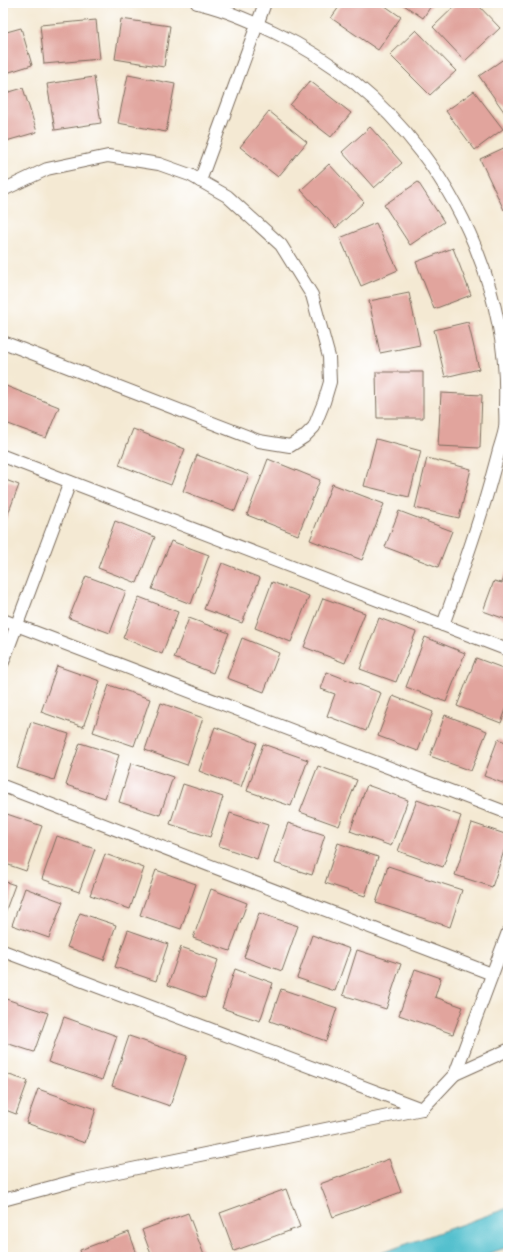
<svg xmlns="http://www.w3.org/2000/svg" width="511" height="1260" viewBox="0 0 511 1260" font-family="'Balsamiq Sans',sans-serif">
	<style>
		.water { fill: #53c0ce; stroke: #477576 }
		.building { fill: #e1a49d }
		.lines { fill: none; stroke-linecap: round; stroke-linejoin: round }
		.lane-casing { stroke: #7c6d5d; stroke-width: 14 }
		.lane { stroke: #fff; stroke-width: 12 }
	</style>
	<rect width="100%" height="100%" fill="#fff"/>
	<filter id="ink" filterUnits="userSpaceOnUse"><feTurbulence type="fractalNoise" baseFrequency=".025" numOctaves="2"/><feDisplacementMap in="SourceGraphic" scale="8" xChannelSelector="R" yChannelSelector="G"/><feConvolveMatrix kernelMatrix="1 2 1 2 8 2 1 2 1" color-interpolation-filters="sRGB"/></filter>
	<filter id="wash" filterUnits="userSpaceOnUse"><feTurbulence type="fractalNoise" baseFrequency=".012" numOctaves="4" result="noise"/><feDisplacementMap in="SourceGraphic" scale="16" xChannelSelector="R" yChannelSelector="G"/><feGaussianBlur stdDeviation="0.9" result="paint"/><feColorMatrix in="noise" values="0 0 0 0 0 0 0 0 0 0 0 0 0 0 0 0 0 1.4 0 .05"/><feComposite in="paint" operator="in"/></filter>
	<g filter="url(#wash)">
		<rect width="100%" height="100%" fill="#f4e9d3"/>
		<path class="water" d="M508 1208V1247L479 1257H370Z"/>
		<g id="blocks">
			<g class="building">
				<path d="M342 3H381L401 17 378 50 331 18Z"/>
				<path d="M401 3H433L423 18Z"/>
				<path d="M458 3H476L500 28 465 61 433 27Z"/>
				<path d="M121 19 170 26 164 67 115 59Z"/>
				<path d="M96 20 100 59 44 64 40 25Z"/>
				<path d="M21 28 32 65 3 74V33Z"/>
				<path d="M416 30 456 71 430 95 390 55Z"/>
				<path d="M508 56V115L507 116 479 76Z"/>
				<path d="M128 75 175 84 166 132 118 123Z"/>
				<path d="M94 77 101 123 55 130 47 84Z"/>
				<path d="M310 81 351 113 331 137 290 105Z"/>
				<path d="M23 88 37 132 3 142V94Z"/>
				<path d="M474 91 503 129 475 150 446 111Z"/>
				<path d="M269 111 307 142 278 177 240 147Z"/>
				<path d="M370 127 402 163 374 188 342 152Z"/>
				<path d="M508 146V208L504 210 480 159Z"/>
				<path d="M329 164 364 202 336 228 301 190Z"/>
				<path d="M418 182 444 222 410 245 384 205Z"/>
				<path d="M376 223 398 270 361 286 340 238Z"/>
				<path d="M453 248 471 295 434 309 416 262Z"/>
				<path d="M409 293 420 345 380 353 369 301Z"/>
				<path d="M468 322 479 369 445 377 434 330Z"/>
				<path d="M376 372H423V418H377Z"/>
				<path d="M6 386 59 407 46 438 3 422V395Z"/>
				<path d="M441 393 482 395 480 448 438 446Z"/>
				<path d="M133 429 185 449 171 485 119 465Z"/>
				<path d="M376 439 421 451 409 497 364 486Z"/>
				<path d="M197 455 249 475 235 511 183 491Z"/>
				<path d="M427 458 471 469 459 518 415 508Z"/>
				<path d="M268 459 320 480 298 535 247 515Z"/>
				<path d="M3 479 19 485 3 527Z"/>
				<path d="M332 484 384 504 362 560 310 540Z"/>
				<path d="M399 511 452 531 438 567 385 547Z"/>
				<path d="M115 521 155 537 137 583 98 568Z"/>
				<path d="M171 541 209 555 191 604 152 589Z"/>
				<path d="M222 563 260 578 242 623 204 609Z"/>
				<path d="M508 567V620L483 611 494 581 502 583Z"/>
				<path d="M86 576 126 591 110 633 69 618Z"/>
				<path d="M272 582 309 596 291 642 255 628Z"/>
				<path d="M139 597 178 612 162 654 123 638Z"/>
				<path d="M323 598 365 613 345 663 304 647Z"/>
				<path d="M189 618 229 633 213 673 174 658Z"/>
				<path d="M379 618 416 632 396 682 360 669Z"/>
				<path d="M425 637 465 653 446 702 406 687Z"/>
				<path d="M242 638 279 653 264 692 227 678Z"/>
				<path d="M476 658 508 670V704L501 723 457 706Z"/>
				<path d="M57 666 100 681 83 727 41 712Z"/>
				<path d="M327 672 381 693 366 731 327 716 335 694 321 689Z"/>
				<path d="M109 685 150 699 134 746 93 732Z"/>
				<path d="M393 696 433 712 418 751 378 736Z"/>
				<path d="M161 703 203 718 187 765 145 750Z"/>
				<path d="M445 715 487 731 471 771 430 756Z"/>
				<path d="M31 722 69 734 54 780 17 768Z"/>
				<path d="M215 727 257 743 241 787 199 771Z"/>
				<path d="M498 739 508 743V785L484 776Z"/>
				<path d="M80 743 119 755 105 798 66 785Z"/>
				<path d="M263 744 308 760 291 806 247 791Z"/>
				<path d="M131 763 173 777 160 815 119 802Z"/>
				<path d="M318 766 357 780 339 826 300 812Z"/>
				<path d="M183 784 223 797 210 837 170 824Z"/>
				<path d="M367 785 408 800 391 846 350 831Z"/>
				<path d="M417 800 461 816 443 867 398 851Z"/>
				<path d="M4 813 42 826 26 871 3 863Z"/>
				<path d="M230 813 268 825 257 859 219 846Z"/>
				<path d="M288 823 325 835 312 875 274 863Z"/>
				<path d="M472 823 508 835V839L492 887 455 875Z"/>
				<path d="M57 836 95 849 79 892 42 879Z"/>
				<path d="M338 843 378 857 365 896 325 883Z"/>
				<path d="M105 854 144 868 130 909 90 895Z"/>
				<path d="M388 866 462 890 450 927 376 903Z"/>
				<path d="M156 870 196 884 181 929 140 915Z"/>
				<path d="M3 881 15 885 3 918Z"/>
				<path d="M25 888 63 902 49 938 12 925Z"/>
				<path d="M211 889 247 903 230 951 193 938Z"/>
				<path d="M80 913 116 925 104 960 67 947Z"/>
				<path d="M259 913 298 926 282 971 244 957Z"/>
				<path d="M128 930 168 944 156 981 115 967Z"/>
				<path d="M312 935 350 949 335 991 297 978Z"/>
				<path d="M181 947 218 960 205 998 168 985Z"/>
				<path d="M357 950 401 964 386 1009 343 995Z"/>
				<path d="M235 969 273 983 260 1021 222 1008Z"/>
				<path d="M415 969 441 978 435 997 463 1007 453 1034 399 1015Z"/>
				<path d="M281 989 337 1008 326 1041 270 1021Z"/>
				<path d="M3 998 48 1013 34 1052 3 1042Z"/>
				<path d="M64 1017 117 1036 102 1080 48 1062Z"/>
				<path d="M129 1036 187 1056 170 1106 112 1086Z"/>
				<path d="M3 1073 28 1081 16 1114 3 1109Z"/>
				<path d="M38 1089 96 1109 85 1143 26 1123Z"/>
				<path d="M389 1159 401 1192 333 1217 320 1184Z"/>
				<path d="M286 1189 300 1227 234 1251 220 1213Z"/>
				<path d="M188 1213 204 1255 199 1257H152L142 1230Z"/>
				<path d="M129 1232 138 1257H82L80 1250Z"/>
			</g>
		</g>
	</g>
	<g filter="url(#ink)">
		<use href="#blocks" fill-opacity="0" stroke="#7c6d5d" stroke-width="1"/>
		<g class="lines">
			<g class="lane-casing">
				<g id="lane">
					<path d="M197 3C224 9 249 20 274 32 392 88 474 198 499 327 504 353 506 378 505 404 505 412 506 420 505 428 504 435 501 443 499 450 494 469 489 488 483 507 471 546 457 586 443 625"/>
					<path d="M200 181 265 3"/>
					<path d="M3 190 47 169 108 156 159 164 190 175 227 196 281 245 312 295 329 357 330 382 324 402 314 427 304 437 290 446 259 441 3 342"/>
					<path d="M3 456 508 650"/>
					<path d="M3 620 508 813"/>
					<path d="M3 662 70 482"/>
					<path d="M3 786 492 974"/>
					<path d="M3 951 422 1109"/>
					<path d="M455 1074 508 1050"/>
					<path d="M3 1200 74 1181 422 1109 455 1074 508 932"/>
				</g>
			</g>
			<use href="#lane" class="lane"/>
		</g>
	</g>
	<rect width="511" height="1260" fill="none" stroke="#fff" stroke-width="16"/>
</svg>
